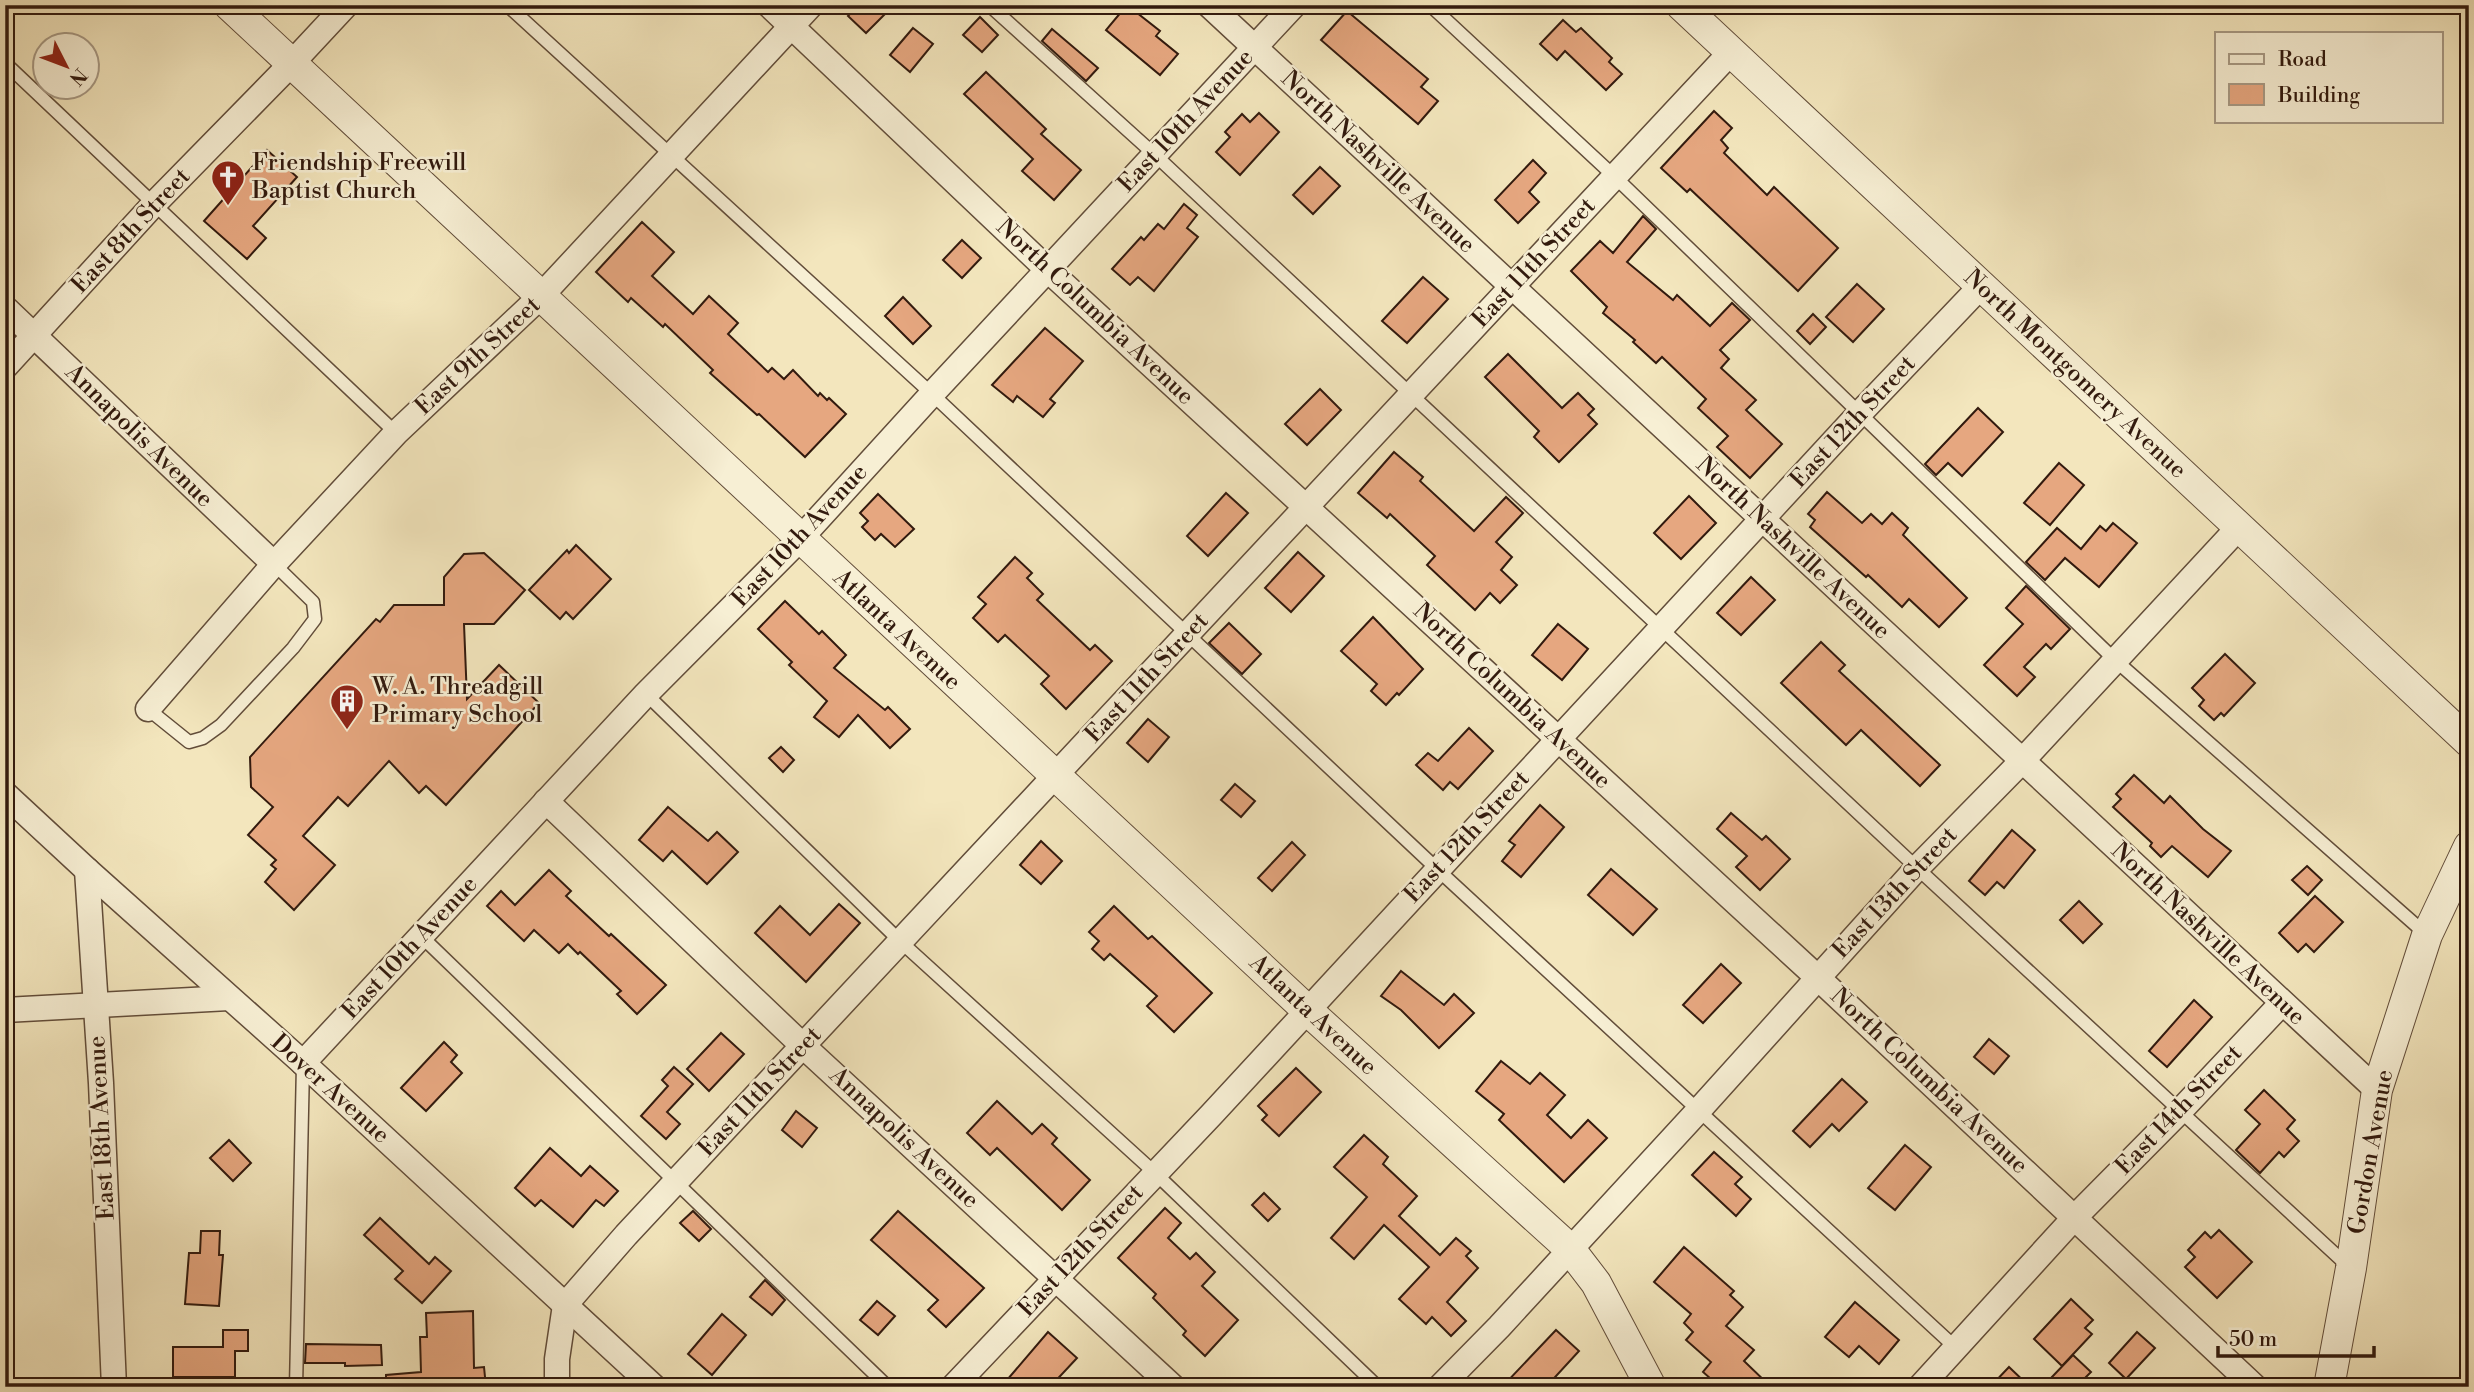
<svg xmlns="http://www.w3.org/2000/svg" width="2474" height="1392" viewBox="0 0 2474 1392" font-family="'Libre Bodoni',serif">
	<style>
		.building { fill: #e6a780; stroke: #321a0e; stroke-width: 2 }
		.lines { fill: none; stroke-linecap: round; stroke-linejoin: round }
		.service-casing { stroke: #624d3a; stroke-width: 15 }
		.minor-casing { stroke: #624d3a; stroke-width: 27 }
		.tertiary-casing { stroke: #624d3a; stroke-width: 32 }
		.service { stroke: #f7efd4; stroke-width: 12 }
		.minor { stroke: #f7efd4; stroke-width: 24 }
		.tertiary { stroke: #f7efd4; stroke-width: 30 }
		.labels { text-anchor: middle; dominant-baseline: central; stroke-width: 5; stroke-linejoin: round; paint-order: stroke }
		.street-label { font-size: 24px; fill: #321a0e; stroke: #f7efd4 }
		.poi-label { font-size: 24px; fill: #321a0e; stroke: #f7efd4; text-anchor: start }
	</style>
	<rect width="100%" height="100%" fill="#f3e6bd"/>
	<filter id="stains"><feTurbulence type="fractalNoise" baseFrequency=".00286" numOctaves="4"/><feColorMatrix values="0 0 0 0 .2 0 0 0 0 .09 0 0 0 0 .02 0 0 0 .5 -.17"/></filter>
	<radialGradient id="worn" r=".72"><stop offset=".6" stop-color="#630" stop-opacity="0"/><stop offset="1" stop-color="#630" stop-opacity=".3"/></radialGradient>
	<g class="building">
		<path d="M858 5H894L866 33 848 16Z"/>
		<path d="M1127 5 1160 31 1156 36 1178 54 1160 75 1106 30Z"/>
		<path d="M1347 11 1428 79 1421 87 1438 101 1418 124 1321 40Z"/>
		<path d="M980 17 998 35 982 52 963 35Z"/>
		<path d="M1563 20 1576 32 1581 28 1612 58 1609 62 1622 74 1606 90 1565 51 1557 60 1540 44Z"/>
		<path d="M913 28 933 44 910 72 890 55Z"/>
		<path d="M1052 29 1098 68 1086 81 1042 41Z"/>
		<path d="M986 72 1046 129 1041 134 1081 170 1054 200 1022 171 1033 159 964 94Z"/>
		<path d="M1714 111 1732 128 1721 140 1728 148 1724 153 1767 195 1774 187 1838 248 1798 291 1690 189 1687 192 1661 168Z"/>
		<path d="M1259 113 1279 132 1240 175 1216 152 1230 137 1225 132 1242 114 1250 122Z"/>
		<path d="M267 150 297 177 253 226 266 238 247 259 204 221Z"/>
		<path d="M1533 160 1546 173 1529 192 1539 202 1518 223 1495 200Z"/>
		<path d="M1320 167 1340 186 1313 214 1293 195Z"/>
		<path d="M1184 204 1197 215 1187 228 1198 237 1154 291 1138 277 1130 285 1112 269 1141 237 1144 240 1158 224 1164 229Z"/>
		<path d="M1643 216 1656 229 1627 262 1673 300 1677 295 1710 326 1732 303 1750 320 1720 350 1729 359 1721 368 1756 400 1746 410 1782 444 1750 478 1717 447 1728 436 1698 408 1706 399 1662 357 1656 363 1633 342 1635 340 1603 313 1607 307 1571 271 1600 241 1613 253Z"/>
		<path d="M642 222 674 252 652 276 693 314 709 296 738 323 728 334 768 372 772 368 784 379 793 370 818 396 820 393 827 400 829 398 846 414 805 457 759 414 757 415 710 373 713 370 665 324 663 327 631 298 628 302 596 272Z"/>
		<path d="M962 240 981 258 962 278 943 260Z"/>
		<path d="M1423 277 1448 299 1407 343 1382 321Z"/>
		<path d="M1857 284 1884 309 1853 342 1826 317Z"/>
		<path d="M903 297 931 326 913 344 885 316Z"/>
		<path d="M1813 314 1826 327 1810 344 1797 331Z"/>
		<path d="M1045 328 1083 361 1050 399 1055 403 1043 417 1017 396 1013 402 992 385Z"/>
		<path d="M1508 354 1562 408 1578 393 1594 409 1588 415 1597 424 1559 462 1534 437 1539 431 1485 377Z"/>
		<path d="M1320 389 1341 410 1307 445 1285 424Z"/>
		<path d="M1978 408 2003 432 1962 476 1948 463 1936 475 1925 464Z"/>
		<path d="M1394 452 1423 477 1420 481 1474 531 1506 497 1523 513 1496 542 1512 557 1501 570 1517 585 1500 603 1490 593 1475 610 1427 565 1435 556 1390 514 1387 518 1358 493Z"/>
		<path d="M2059 463 2084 485 2050 525 2024 503Z"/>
		<path d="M1827 492 1862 523 1871 514 1882 524 1892 513 1908 528 1903 535 1967 598 1939 627 1909 599 1902 607 1868 575 1866 577 1810 527 1815 520 1808 514Z"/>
		<path d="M1226 493 1248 513 1208 556 1187 536Z"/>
		<path d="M878 494 914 529 895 547 881 534 875 540 862 527 868 521 860 513Z"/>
		<path d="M1689 496 1716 523 1681 559 1654 533Z"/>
		<path d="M2113 523 2137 543 2099 587 2065 558 2045 580 2026 562 2057 528 2081 549 2100 526 2106 531Z"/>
		<path d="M576 545 611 579 573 619 566 612 560 619 529 590 567 550 569 553Z"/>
		<path d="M1298 552 1324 576 1291 612 1265 588Z"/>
		<path d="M484 553 525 590 494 624H464L467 699 499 665 539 703 446 805 426 786 419 793 389 761 348 806 338 797 303 836 335 865 294 910 265 882 276 869 271 865 276 860 248 835 273 807 251 787 250 757 376 619 380 622 394 605H444V577L464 554Z"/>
		<path d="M1015 557 1032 573 1027 578 1043 594 1037 600 1090 650 1095 645 1112 661 1066 709 1041 684 1049 676 1005 635 998 642 973 618 986 604 978 597Z"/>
		<path d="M1751 577 1775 600 1741 635 1717 613Z"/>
		<path d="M2026 586 2070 629 2051 649 2046 644 2024 667 2035 677 2017 696 1984 665 2023 624 2006 608Z"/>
		<path d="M785 601 819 634 822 631 846 655 834 668 885 710 888 707 910 729 890 748 858 715 839 737 814 717 827 701 789 665 792 662 758 629Z"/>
		<path d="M1373 617 1423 669 1399 695 1397 693 1386 705 1371 691 1377 684 1341 651Z"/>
		<path d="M1229 623 1261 654 1242 674 1209 643Z"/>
		<path d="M1558 624 1588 649 1562 680 1532 655Z"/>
		<path d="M1821 642 1845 665 1839 671 1940 765 1920 786 1861 730 1846 745 1781 683Z"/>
		<path d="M2225 654 2255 683 2224 716 2221 713 2214 720 2199 706 2204 700 2192 688Z"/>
		<path d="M1148 719 1169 737 1148 762 1127 743Z"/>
		<path d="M1469 728 1493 751 1458 789 1450 782 1443 790 1416 765 1428 753 1438 761Z"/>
		<path d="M781 747 794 760 783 772 769 758Z"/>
		<path d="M2134 775 2164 803 2170 796 2203 829 2231 851 2208 877 2172 846 2161 857 2150 846 2152 843 2113 807 2121 799 2116 794Z"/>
		<path d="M1235 784 1255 801 1241 817 1221 800Z"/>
		<path d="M1540 805 1564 827 1521 877 1502 861 1515 845 1509 841Z"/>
		<path d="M668 807 708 841 717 832 738 852 707 884 672 851 663 861 639 840Z"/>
		<path d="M1731 813 1762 840 1766 836 1790 859 1760 890 1736 867 1747 856 1717 829Z"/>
		<path d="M2012 830 2035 850 2004 888 1997 882 1985 895 1969 881Z"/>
		<path d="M1041 841 1062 861 1041 884 1020 865Z"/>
		<path d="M1292 842 1305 855 1272 891 1258 878Z"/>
		<path d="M2307 866 2322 880 2308 895 2292 880Z"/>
		<path d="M1611 869 1657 909 1633 935 1588 895Z"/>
		<path d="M549 870 571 891 566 896 609 936 611 934 666 985 637 1014 617 994 621 991 580 952 578 954 568 944 559 953 534 930 524 941 487 906 501 891 515 905Z"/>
		<path d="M2315 896 2343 922 2314 952 2306 944 2298 952 2279 933Z"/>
		<path d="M2079 901 2102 924 2083 943 2060 920Z"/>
		<path d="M839 904 860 923 806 982 755 933 780 906 810 935Z"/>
		<path d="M1114 906 1148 939 1152 936 1212 993 1174 1032 1147 1006 1157 996 1110 954 1104 960 1092 949 1099 941 1089 932Z"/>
		<path d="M1721 964 1741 983 1703 1023 1683 1005Z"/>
		<path d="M1401 971 1444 1005 1454 994 1474 1013 1439 1048 1401 1010 1381 996Z"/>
		<path d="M2194 1000 2212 1017 2167 1067 2149 1051Z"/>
		<path d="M721 1033 744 1054 709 1091 687 1069Z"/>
		<path d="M1989 1039 2009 1056 1994 1074 1974 1057Z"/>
		<path d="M444 1042 457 1055 451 1062 462 1073 426 1111 401 1088Z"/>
		<path d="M1501 1061 1530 1084 1540 1073 1565 1095 1547 1115 1571 1138 1588 1120 1607 1138 1564 1182 1499 1120 1504 1114 1476 1091Z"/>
		<path d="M674 1067 693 1084 667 1112 680 1124 666 1139 641 1116 668 1086 662 1080Z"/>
		<path d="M1296 1068 1321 1092 1279 1136 1262 1120 1267 1115 1258 1106Z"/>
		<path d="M1842 1079 1867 1102 1839 1131 1832 1124 1810 1147 1793 1131Z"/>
		<path d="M2264 1090 2295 1120 2287 1129 2299 1141 2284 1157 2279 1152 2260 1173 2236 1150 2260 1124 2245 1110Z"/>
		<path d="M997 1101 1032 1134 1042 1124 1057 1138 1052 1144 1090 1180 1062 1210 997 1148 990 1155 967 1133Z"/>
		<path d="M796 1111 817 1128 802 1147 782 1130Z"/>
		<path d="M1364 1135 1388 1157 1383 1164 1417 1196 1399 1216 1440 1255 1456 1238 1471 1251 1466 1256 1478 1268 1447 1302 1466 1321 1451 1336 1432 1317 1426 1324 1399 1299 1429 1267 1384 1225 1354 1259 1331 1238 1367 1197 1334 1167Z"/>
		<path d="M229 1140 251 1163 233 1181 210 1158Z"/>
		<path d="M1905 1145 1931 1167 1895 1210 1868 1188Z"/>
		<path d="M550 1148 581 1176 590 1166 618 1191 604 1206 596 1200 573 1227 541 1200 535 1206 515 1188Z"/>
		<path d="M1714 1152 1742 1177 1735 1184 1751 1199 1736 1216 1692 1175Z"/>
		<path d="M1264 1193 1280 1209 1268 1221 1252 1205Z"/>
		<path d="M1165 1208 1181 1223 1168 1238 1190 1259 1196 1253 1215 1272 1202 1286 1238 1320 1205 1356 1183 1335 1186 1331 1153 1298 1156 1294 1118 1258Z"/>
		<path d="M693 1211 711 1229 699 1241 680 1223Z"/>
		<path d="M898 1211 984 1288 946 1327 928 1310 938 1300 871 1240Z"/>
		<path d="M380 1218 429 1264 435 1257 451 1271 422 1303 395 1279 403 1271 364 1235Z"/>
		<path d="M2219 1230 2252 1262 2217 1298 2185 1267 2195 1257 2188 1250 2205 1232 2211 1238Z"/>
		<path d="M201 1231H220L219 1255H223L219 1306 185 1304 189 1253H200Z"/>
		<path d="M1684 1247 1734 1291 1730 1295 1743 1307 1726 1326 1754 1350 1744 1361 1771 1387H1720L1703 1372 1711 1362 1686 1340 1693 1332 1684 1323 1691 1314 1654 1282Z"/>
		<path d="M765 1280 785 1300 772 1315 750 1297Z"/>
		<path d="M2071 1299 2093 1320 2085 1328 2092 1334 2062 1366 2034 1339Z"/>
		<path d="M877 1301 895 1316 878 1335 860 1320Z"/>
		<path d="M1855 1302 1899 1340 1879 1364 1859 1346 1849 1357 1825 1337Z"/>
		<path d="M473 1311 474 1368 484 1367 486 1387H386V1375L421 1372 420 1337H427L426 1313Z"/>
		<path d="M722 1314 746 1335 712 1375 688 1354Z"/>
		<path d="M223 1330H248V1351H235V1377H173V1347H223Z"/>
		<path d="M1556 1330 1579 1351 1546 1387H1502Z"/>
		<path d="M1048 1332 1077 1358 1050 1387H1001Z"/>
		<path d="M2137 1332 2155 1348 2126 1379 2109 1363Z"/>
		<path d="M306 1344 381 1345 382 1365 345 1366V1363H305Z"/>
		<path d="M2073 1355 2091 1372 2076 1387H2060L2051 1378Z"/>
		<path d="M2009 1367 2030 1387H1990Z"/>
	</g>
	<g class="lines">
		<g class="service-casing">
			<g id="service">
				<path d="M507 5 932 394 1437 869 1956 1348"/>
				<path d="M989 5 1154 154 1917 868 2348 1266"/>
				<path d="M1430 5 1615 177 2115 660 2427 935"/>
				<path d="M5 63 396 433"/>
				<path d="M646 694 901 942 1155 1173 1378 1387"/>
				<path d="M148 709 189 742 203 738 221 725 293 648 315 619 313 602 274 564"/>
				<path d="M421 936 888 1387"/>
				<path d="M296 1387 303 1065"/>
			</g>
		</g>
		<g class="minor-casing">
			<g id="minor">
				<path d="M769 5 1048 270 1817 977 2255 1387"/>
				<path d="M1209 5 2377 1090"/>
				<path d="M5 308 274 564"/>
				<path d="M5 367 154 204 292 63 346 5"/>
				<path d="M148 709 274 564 396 433 540 297 811 5"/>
				<path d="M5 794 87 870 303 1063 654 1387"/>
				<path d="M546 801 802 1045 1173 1387"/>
				<path d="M87 870 101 1083 114 1387"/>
				<path d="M5 1010 229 998"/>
				<path d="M303 1063 646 694 800 539 932 394 1294 5"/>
				<path d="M557 1387V1359L565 1305 626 1235 1731 52"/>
				<path d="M953 1387 1212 1114 1860 413 1981 286"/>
				<path d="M1440 1387 1499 1327 1698 1111 1917 868 2022 761 2240 526"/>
				<path d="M1920 1387 2075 1217 2181 1110 2282 1003"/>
			</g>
		</g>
		<g class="tertiary-casing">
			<g id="tertiary">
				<path d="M229 5 1307 1010 1570 1249 1596 1283 1651 1387"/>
				<path d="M1681 5 2469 742"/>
				<path d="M2329 1387 2351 1268 2377 1090 2427 935 2469 846"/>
			</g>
		</g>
		<use href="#service" class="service"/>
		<use href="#minor" class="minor"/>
		<use href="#tertiary" class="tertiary"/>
	</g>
	<defs>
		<g id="church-pin" transform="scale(1.75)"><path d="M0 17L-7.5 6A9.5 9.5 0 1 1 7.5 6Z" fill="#8f2418" stroke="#f7efd4"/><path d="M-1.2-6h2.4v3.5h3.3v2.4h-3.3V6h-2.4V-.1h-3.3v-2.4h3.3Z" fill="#fff"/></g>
		<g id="building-pin" transform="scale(1.75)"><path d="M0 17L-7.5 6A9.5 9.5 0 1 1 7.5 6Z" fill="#8f2418" stroke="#f7efd4"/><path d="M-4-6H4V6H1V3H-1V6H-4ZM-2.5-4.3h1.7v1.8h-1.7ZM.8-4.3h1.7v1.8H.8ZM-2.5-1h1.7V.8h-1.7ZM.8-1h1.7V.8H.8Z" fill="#fff"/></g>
	</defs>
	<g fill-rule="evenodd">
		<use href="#church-pin" x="228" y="177"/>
		<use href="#building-pin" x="347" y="701"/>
	</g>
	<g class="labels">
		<g class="street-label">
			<text transform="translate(1186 121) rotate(-47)">East 10th Avenue</text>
			<text transform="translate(1378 162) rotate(43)">North Nashville Avenue</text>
			<text transform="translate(131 231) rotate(-47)">East 8th Street</text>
			<text transform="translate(1534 263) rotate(-47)">East 11th Street</text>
			<text transform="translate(1095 312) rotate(43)">North Columbia Avenue</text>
			<text transform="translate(478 356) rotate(-43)">East 9th Street</text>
			<text transform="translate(2075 374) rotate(43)">North Montgomery Avenue</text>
			<text transform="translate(1853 422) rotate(-47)">East 12th Street</text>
			<text transform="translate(139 436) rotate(44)">Annapolis Avenue</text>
			<text transform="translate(800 536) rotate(-47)">East 10th Avenue</text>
			<text transform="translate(1793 548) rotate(43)">North Nashville Avenue</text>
			<text transform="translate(897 630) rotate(43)">Atlanta Avenue</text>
			<text transform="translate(1147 678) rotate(-47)">East 11th Street</text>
			<text transform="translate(1512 696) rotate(43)">North Columbia Avenue</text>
			<text transform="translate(1467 837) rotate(-47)">East 12th Street</text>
			<text transform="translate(1895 893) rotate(-47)">East 13th Street</text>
			<text transform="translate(2208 934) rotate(43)">North Nashville Avenue</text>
			<text transform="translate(410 948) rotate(-47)">East 10th Avenue</text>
			<text transform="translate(1313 1015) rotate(43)">Atlanta Avenue</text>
			<text transform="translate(1929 1081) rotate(43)">North Columbia Avenue</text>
			<text transform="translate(330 1089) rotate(42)">Dover Avenue</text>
			<text transform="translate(760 1092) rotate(-47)">East 11th Street</text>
			<text transform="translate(2179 1110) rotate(-46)">East 14th Street</text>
			<text transform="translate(102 1128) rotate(-93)">East 18th Avenue</text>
			<text transform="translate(904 1138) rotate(43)">Annapolis Avenue</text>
			<text transform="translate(2371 1152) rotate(-80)">Gordon Avenue</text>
			<text transform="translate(1081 1251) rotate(-47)">East 12th Street</text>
		</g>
		<g class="poi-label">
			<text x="252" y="163">Friendship Freewill<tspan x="252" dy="28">Baptist Church</tspan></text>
			<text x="372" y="687">W. A. Threadgill<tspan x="372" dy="28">Primary School</tspan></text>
		</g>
	</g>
	<rect width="2474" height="1392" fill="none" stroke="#f3e6bd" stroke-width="28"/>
	<rect x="7" y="7" width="2460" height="1378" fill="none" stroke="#321a0e" stroke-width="3.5"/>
	<rect x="14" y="14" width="2446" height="1364" fill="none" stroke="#321a0e" stroke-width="2"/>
	<rect x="2215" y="32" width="228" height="91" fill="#f7efd4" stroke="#a89a85" stroke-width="2"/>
	<rect x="2229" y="54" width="35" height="10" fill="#f7efd4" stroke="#a89a85" stroke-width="2"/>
	<text x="2278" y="66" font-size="21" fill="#321a0e">Road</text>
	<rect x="2229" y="84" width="35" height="21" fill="#e6a780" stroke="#a89a85" stroke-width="2"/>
	<text x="2278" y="102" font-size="21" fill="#321a0e">Building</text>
	<g transform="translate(66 66) rotate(132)"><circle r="33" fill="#f7efd4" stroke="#a89a85" stroke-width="2"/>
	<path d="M0-5L12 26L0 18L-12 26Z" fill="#8f2418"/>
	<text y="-10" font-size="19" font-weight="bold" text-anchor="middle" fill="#321a0e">N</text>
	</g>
	<path d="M2218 1346v10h156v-10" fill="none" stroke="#321a0e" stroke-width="3.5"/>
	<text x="2229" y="1346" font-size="21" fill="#321a0e" stroke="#f7efd4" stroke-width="5" paint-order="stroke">50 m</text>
	<rect width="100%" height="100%" filter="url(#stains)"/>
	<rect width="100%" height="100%" fill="url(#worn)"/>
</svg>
